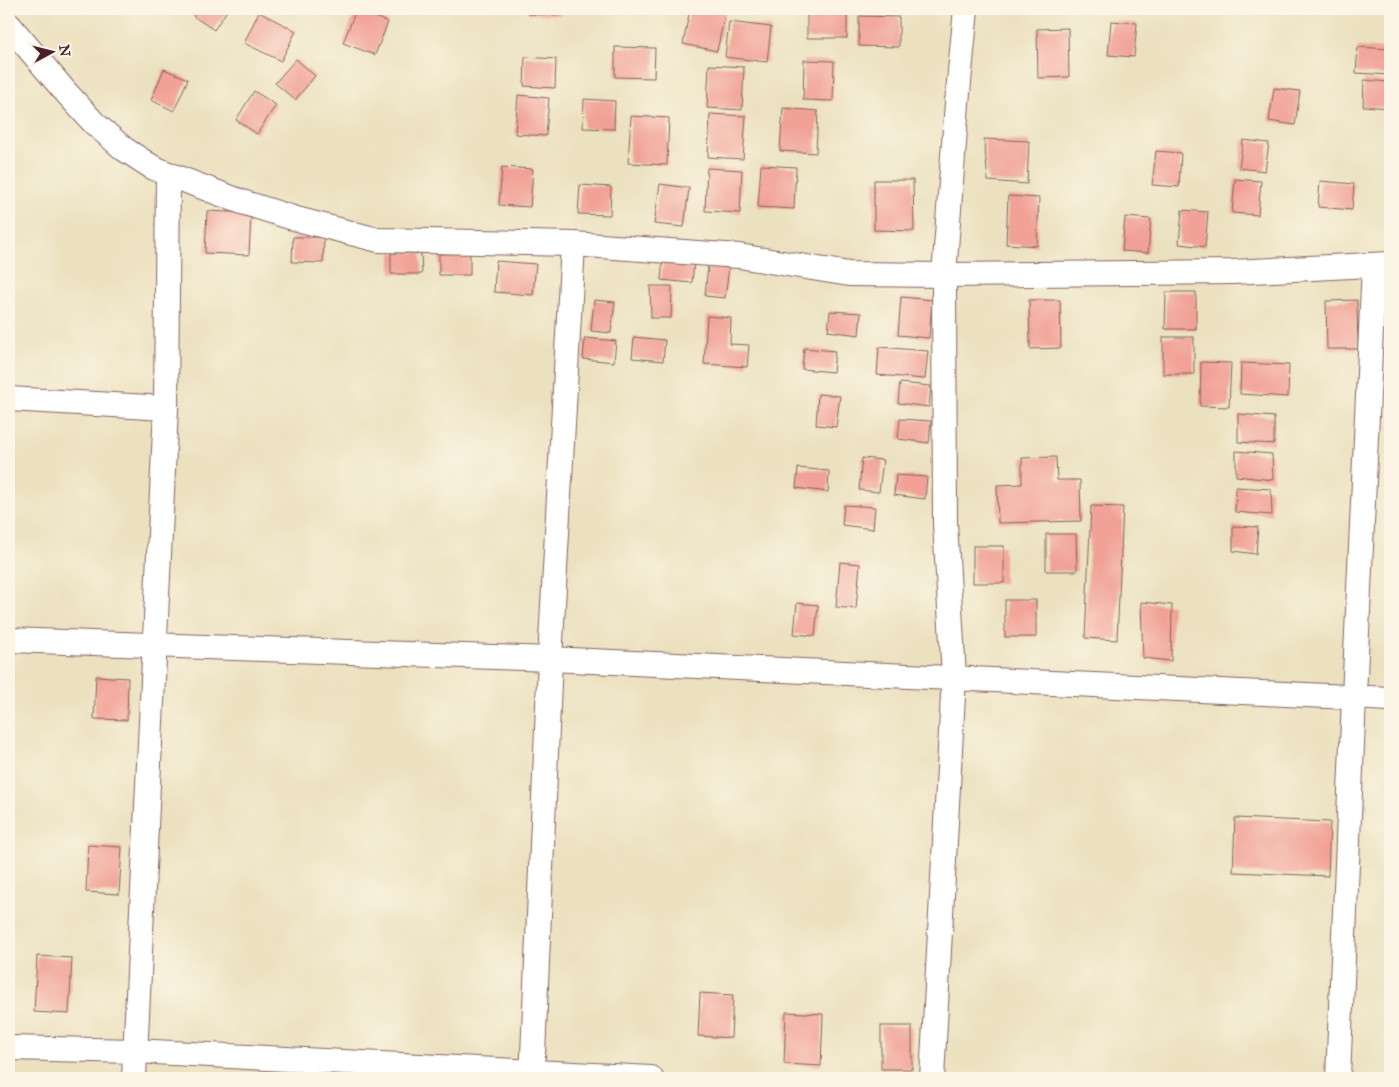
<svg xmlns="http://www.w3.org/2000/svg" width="1399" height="1087" viewBox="0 0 1399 1087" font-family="'IM FELL Great Primer',serif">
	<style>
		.building { fill: #f1a195 }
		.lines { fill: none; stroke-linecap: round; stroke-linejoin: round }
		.street-casing { stroke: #82635f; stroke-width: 26 }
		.street { stroke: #fff; stroke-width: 24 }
	</style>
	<rect width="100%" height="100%" fill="#fcf5e5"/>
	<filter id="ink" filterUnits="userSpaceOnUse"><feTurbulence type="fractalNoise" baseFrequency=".02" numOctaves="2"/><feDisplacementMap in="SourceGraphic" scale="10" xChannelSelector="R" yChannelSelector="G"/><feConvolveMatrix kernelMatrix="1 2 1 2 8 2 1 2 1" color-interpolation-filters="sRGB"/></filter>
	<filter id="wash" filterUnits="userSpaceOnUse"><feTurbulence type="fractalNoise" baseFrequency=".0096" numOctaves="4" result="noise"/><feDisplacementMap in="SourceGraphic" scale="20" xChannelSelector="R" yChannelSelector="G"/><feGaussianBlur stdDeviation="1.12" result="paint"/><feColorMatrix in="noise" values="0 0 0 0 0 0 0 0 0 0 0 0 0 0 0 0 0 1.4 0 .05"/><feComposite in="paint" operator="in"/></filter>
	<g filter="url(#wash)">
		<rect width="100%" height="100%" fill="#ebe1bf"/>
		<g id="blocks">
			<g class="building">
				<path d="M198 9H228L214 30 193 16Z"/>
				<path d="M529 9H560V15L528 14Z"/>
				<path d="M690 9H726L717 51 683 44Z"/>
				<rect x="807" y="9" width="40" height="29"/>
				<path d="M356 10 388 22 375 55 343 43Z"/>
				<path d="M259 12 296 31 281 61 244 43Z"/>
				<path d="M859 16 899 17V47L859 46Z"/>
				<path d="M1111 21 1137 23 1134 57 1108 55Z"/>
				<path d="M729 22 771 27 767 62 725 57Z"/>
				<path d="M1068 28 1069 77 1038 78 1037 29Z"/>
				<path d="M615 47 655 48 654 78 615 77Z"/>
				<path d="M1358 47 1390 49V75L1356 73Z"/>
				<path d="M525 57 556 59 555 88 524 86Z"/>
				<path d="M296 59 315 76 295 100 275 83Z"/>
				<path d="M804 60 834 61 833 101 803 100Z"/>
				<path d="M709 65 744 67 742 110 707 108Z"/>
				<path d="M164 69 188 79 174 111 151 100Z"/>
				<path d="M1364 80 1390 82V108L1363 106Z"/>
				<path d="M1274 88 1300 91 1295 125 1269 121Z"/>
				<path d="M254 91 276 105 257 134 236 120Z"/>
				<path d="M518 95 549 98 546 136 515 134Z"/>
				<path d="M584 99 615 101 614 129 583 128Z"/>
				<path d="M783 108 818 111 816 153 780 151Z"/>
				<path d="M710 114 746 116 743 159 708 157Z"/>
				<path d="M631 116 669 118 667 165 628 163Z"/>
				<path d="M984 139 1029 141 1027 184 988 181Z"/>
				<path d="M1243 140 1269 143 1265 171 1239 168Z"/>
				<path d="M1156 151 1181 153 1179 187 1152 185Z"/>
				<path d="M761 165 796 167 794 209 758 207Z"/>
				<path d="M502 167 533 169 530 207 499 205Z"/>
				<path d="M707 168 742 170 740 213 705 211Z"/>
				<path d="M1235 179 1261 181 1258 215 1232 213Z"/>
				<path d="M874 180H913L914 231 874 230Z"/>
				<path d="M1320 181 1354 184 1352 210 1318 207Z"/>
				<path d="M660 184 689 188 684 227 654 224Z"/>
				<path d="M580 185 611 187 610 215 578 214Z"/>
				<path d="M1008 196 1039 198 1037 246 1006 244Z"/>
				<path d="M1182 210 1208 212 1205 247 1179 244Z"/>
				<path d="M207 211 251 213 249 255 205 253Z"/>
				<path d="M1125 217 1151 219 1148 253 1122 251Z"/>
				<path d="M293 237H324L323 263 292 262Z"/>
				<path d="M391 253H421L422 274H391Z"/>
				<path d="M470 253V275H439V254Z"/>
				<path d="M663 259 694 262 692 283 661 280Z"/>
				<path d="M496 261 536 264 533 295 494 292Z"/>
				<path d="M708 265 729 267 725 298 705 296Z"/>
				<path d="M650 286H672L671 318H651Z"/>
				<path d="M1166 292H1196V329H1165Z"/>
				<path d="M901 297 932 300 929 338 898 335Z"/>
				<path d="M594 300 615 302 611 333 591 331Z"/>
				<path d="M1029 300H1060L1061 348 1030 349Z"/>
				<path d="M1357 300 1358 349H1327L1326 301Z"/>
				<path d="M830 311 861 313 859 335 828 331Z"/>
				<path d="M707 316 731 318 730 344 749 345 747 367 704 364Z"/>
				<path d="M634 337 665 340 663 361 632 358Z"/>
				<rect x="1163" y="337" width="31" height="37"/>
				<path d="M585 338 616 341 614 362 583 359Z"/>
				<path d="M879 347 928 351 925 379 877 375Z"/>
				<path d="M804 348 835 351 833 372 802 369Z"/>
				<path d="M1201 362 1231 363 1229 407 1200 406Z"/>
				<path d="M1241 363 1289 365 1288 397 1240 394Z"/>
				<path d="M900 383 931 386 929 407 898 403Z"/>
				<path d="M818 394 840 396 836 427 816 425Z"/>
				<path d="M1238 414 1274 417V444L1238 442Z"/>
				<path d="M900 419 931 421 929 443 898 439Z"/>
				<path d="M1236 451 1272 454 1273 480 1236 476Z"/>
				<path d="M1056 457 1057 480H1080L1081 521 998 523 997 485 1022 484V458Z"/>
				<path d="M862 458 883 460 879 492 859 490Z"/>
				<path d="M798 468 829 471 828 492 796 488Z"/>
				<path d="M896 475 927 477 925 499 894 495Z"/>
				<path d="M1236 487 1271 489 1272 515 1235 512Z"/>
				<path d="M844 505 875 507 873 529 842 525Z"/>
				<path d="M1091 506 1123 507 1117 640 1085 638Z"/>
				<path d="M1233 526 1258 527 1256 554 1233 551Z"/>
				<path d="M1046 534H1076L1077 571H1046Z"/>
				<rect x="973" y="546" width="31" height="37"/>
				<path d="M840 562 860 564 856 609 836 607Z"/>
				<rect x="1005" y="600" width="31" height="37"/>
				<path d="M1141 602 1172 605 1171 661 1143 658Z"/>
				<path d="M797 603 818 605 815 636 794 634Z"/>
				<path d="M96 676 128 678 127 720 94 719Z"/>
				<path d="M1235 818 1330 822 1328 876 1233 872Z"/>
				<path d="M88 845 122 847 119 894 86 892Z"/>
				<path d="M37 956 72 958 69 1014 34 1012Z"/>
				<path d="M700 993 733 995 731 1038 698 1036Z"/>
				<path d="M786 1012 823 1014 821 1066 784 1064Z"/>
				<rect x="881" y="1026" width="31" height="43"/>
			</g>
		</g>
	</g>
	<g filter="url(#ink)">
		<use href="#blocks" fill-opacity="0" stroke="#82635f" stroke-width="1"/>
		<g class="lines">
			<g class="street-casing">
				<g id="street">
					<path d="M9 25 63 89 94 123 124 149 152 167 168 174 242 202 293 218 378 240 573 244 739 256 849 274 944 275 1232 272 1390 264"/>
					<path d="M9 399 166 408"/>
					<path d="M9 640 550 659 1390 699"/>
					<path d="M9 1048 135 1051 651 1078"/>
					<path d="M134 1078 166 408 168 174"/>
					<path d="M532 1078 550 659 573 244"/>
					<path d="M932 1078 954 677 945 523 944 275 957 103 966 9"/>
					<path d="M1338 1078 1354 697 1374 265"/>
				</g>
			</g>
			<use href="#street" class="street"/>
		</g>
	</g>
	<rect width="1399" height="1087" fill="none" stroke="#fcf5e5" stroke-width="30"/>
	<g transform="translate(52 52) rotate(83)" stroke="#fcf5e5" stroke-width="4" paint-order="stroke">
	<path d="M0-4L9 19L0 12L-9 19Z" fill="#4a1f2b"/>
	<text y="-8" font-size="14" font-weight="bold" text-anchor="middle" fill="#4a1f2b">N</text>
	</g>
</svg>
